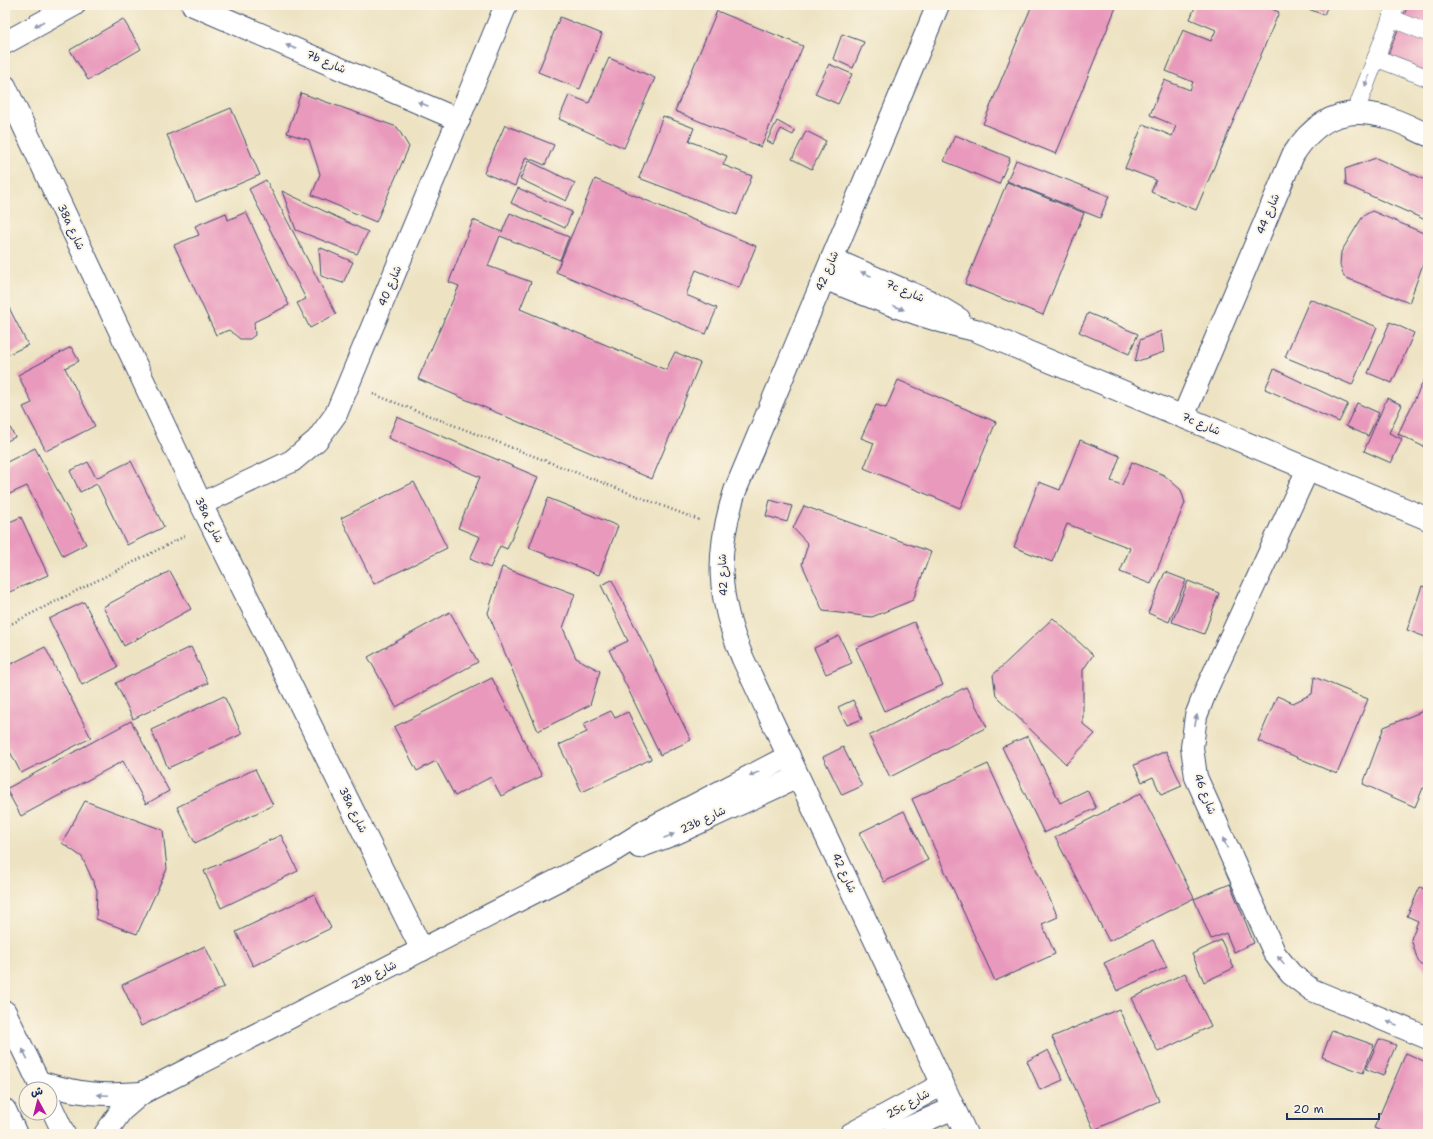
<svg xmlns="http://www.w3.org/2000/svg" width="1433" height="1139" viewBox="0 0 1433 1139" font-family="'Shantell Sans','Playpen Sans Arabic',sans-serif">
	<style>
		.building { fill: #e999bc }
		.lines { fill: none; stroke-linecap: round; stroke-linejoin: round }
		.service-casing { stroke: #3a4a6d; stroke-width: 18 }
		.minor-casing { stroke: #3a4a6d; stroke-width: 24 }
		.tertiary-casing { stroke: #3a4a6d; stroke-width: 24 }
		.path { stroke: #3a4a6d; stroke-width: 2.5; stroke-dasharray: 1 3; stroke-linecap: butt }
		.service { stroke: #fff; stroke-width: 17 }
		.minor { stroke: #fff; stroke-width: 22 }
		.tertiary { stroke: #fff; stroke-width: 22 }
		.oneway { fill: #8d97ae }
		.labels { text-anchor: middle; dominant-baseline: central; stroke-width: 4; stroke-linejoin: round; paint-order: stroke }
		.street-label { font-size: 11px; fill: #1b2f5e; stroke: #fcf5e5 }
	</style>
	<rect width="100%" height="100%" fill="#fcf5e5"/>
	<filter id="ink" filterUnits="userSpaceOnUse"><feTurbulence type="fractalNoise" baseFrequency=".025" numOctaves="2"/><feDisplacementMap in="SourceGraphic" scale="8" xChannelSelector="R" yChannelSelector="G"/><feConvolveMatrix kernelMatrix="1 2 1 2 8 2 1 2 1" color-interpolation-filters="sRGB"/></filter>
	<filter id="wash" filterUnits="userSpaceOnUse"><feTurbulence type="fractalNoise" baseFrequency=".012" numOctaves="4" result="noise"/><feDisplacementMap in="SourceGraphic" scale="16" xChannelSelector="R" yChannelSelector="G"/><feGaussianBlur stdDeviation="0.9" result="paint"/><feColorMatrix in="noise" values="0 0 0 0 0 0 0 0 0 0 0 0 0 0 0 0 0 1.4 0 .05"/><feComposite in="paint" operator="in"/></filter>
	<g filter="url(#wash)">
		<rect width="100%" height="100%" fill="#ede3c3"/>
		<g id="blocks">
			<g class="building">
				<path d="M1032 5H1117L1056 154 983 124Z"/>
				<path d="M1196 5H1262L1279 12 1196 210 1151 192 1156 180 1125 168 1143 124 1172 136 1176 126 1150 115 1164 80 1190 90 1193 82 1166 71 1183 30 1211 41 1216 30 1190 19Z"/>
				<path d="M1298 5H1328L1324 15Z"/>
				<path d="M1408 5H1428V79L1385 62Z"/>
				<path d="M717 11 803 46 761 147 675 111Z"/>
				<path d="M560 17 602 34 580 89 538 72Z"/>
				<path d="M123 19 141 49 88 80 70 50Z"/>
				<path d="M842 34 864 42 853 68 833 59Z"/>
				<path d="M609 58 655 78 624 148 559 119 569 95 589 103Z"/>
				<path d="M829 64 852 74 838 104 815 94Z"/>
				<path d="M301 93 397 127 409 147 376 222 312 195 320 174 309 140 287 133Z"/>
				<path d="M231 108 260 175 196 202 167 135Z"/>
				<path d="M663 116 694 128 689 141 727 156 723 165 752 176 737 215 639 178Z"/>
				<path d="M777 121 795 131 793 135 781 129 773 144 767 141Z"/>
				<path d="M505 125 554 145 545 165 526 157 515 186 484 173Z"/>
				<path d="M806 131 826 141 812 169 792 159Z"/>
				<path d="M955 135 1010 158 999 184 944 161Z"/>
				<path d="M1376 158 1428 181V221L1346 185 1345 169Z"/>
				<path d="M1016 160 1109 196 1100 218 1007 181Z"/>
				<path d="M529 161 575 183 566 201 520 179Z"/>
				<path d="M595 179 756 246 739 288 696 270 686 295 717 308 706 334 556 272Z"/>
				<path d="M266 180 336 314 310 328 297 303 306 299 249 189Z"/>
				<path d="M1007 182 1084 213 1043 315 965 284Z"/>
				<path d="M518 188 572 212 565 228 511 203Z"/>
				<path d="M282 191 368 232 357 254 296 230Z"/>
				<path d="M1372 211 1428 235V250L1409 303 1344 277 1340 265 1341 252 1363 216Z"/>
				<path d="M246 212 289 305 254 322 255 335 250 339H240L229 330 216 335 174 245 199 235 195 226 226 213 228 220Z"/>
				<path d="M510 213 569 237 560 260 500 236 488 266 531 282 520 309 666 370 675 352 700 363 652 479 418 379 459 286 449 282 473 220 502 232Z"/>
				<path d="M319 247 353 262 343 283 321 276Z"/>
				<path d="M1310 299 1377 327 1352 385 1285 357Z"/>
				<path d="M5 300 28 345 5 356Z"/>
				<path d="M1088 313 1138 334 1129 354 1079 332Z"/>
				<path d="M1390 322 1414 333 1392 383 1368 373Z"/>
				<path d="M1161 331 1164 352 1135 362 1140 340Z"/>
				<path d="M71 347 79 361 65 368 95 426 46 451 23 407 32 403 18 375Z"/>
				<path d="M1274 369 1348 404 1339 422 1265 389Z"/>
				<path d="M1426 376 1428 377V449L1398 434Z"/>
				<path d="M898 380 996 422 960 508 864 468 874 443 861 438 876 405 886 408Z"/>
				<path d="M1387 398 1402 405 1389 433 1402 439 1391 463 1364 451Z"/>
				<path d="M1357 403 1379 413 1368 436 1346 426Z"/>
				<path d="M397 417 538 477 507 549 500 546 490 568 470 559 480 537 458 528 480 477 388 438Z"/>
				<path d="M5 418 15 437 5 442Z"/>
				<path d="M1080 440 1120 456 1111 481 1122 485 1132 462 1164 475 1181 490 1185 503 1151 584 1120 572 1130 548 1067 524 1052 562 1014 547 1039 482 1060 490Z"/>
				<path d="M35 448 86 544 63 556 27 486 5 496V463Z"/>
				<path d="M131 461 164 527 127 545 97 484 80 492 70 471 88 462 96 478Z"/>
				<path d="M414 482 447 548 374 584 341 518Z"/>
				<path d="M548 498 618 526 599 575 529 548Z"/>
				<path d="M770 500 792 506 787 522 766 516Z"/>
				<path d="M804 506 931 552 913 600 872 617 823 611 802 564 808 544 793 528Z"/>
				<path d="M21 517 48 575 5 594V524Z"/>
				<path d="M502 567 575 594 563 628 576 658 600 671 590 705 538 731 488 613Z"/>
				<path d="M170 571 191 609 124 646 103 607Z"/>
				<path d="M1165 572 1186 580 1169 622 1148 613Z"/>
				<path d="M612 580 691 740 660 755 609 650 628 641 601 585Z"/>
				<path d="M1188 581 1219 593 1204 634 1172 622Z"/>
				<path d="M1422 586 1428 588V638L1407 630Z"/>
				<path d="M84 602 118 667 82 685 49 619Z"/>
				<path d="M450 612 478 662 396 707 368 657Z"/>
				<path d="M1053 618 1093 655 1083 670V724L1095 734 1066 764 996 696 993 675Z"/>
				<path d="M914 622 943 685 884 711 856 648Z"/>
				<path d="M839 636 852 663 826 674 814 648Z"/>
				<path d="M45 647 91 738 21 773 5 742V667Z"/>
				<path d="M191 647 208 683 133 719 116 683Z"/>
				<path d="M1314 677 1368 699 1337 774 1258 741 1277 696 1293 703 1312 694Z"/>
				<path d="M492 678 542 776 501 796 491 777 455 796 436 761 417 771 394 727Z"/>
				<path d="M966 687 987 727 890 777 869 736Z"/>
				<path d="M224 696 242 734 168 768 151 730Z"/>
				<path d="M853 700 862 719 847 725 838 707Z"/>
				<path d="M1428 709V788H1423L1415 807 1363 784 1384 727Z"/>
				<path d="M611 711 615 718 628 712 651 759 582 792 559 745 587 732 583 724Z"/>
				<path d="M131 721 169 791 146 804 123 761 21 816 6 789Z"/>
				<path d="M1028 736 1060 803 1087 790 1096 808 1044 833 1002 747Z"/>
				<path d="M843 747 862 786 842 795 823 757Z"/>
				<path d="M1166 751 1182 786 1161 795 1153 777 1142 782 1134 765Z"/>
				<path d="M988 764 1058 917 1042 924 1055 954 995 981 912 799Z"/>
				<path d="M255 769 273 805 195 843 177 807Z"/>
				<path d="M1141 793 1194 898 1109 941 1055 837Z"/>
				<path d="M85 801 163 830 167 869 137 934 96 919 97 890 82 857 62 843Z"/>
				<path d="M904 811 928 860 884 882 859 833Z"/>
				<path d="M281 835 298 871 221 908 204 871Z"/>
				<path d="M1230 884 1254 943 1234 952 1226 933 1211 939 1194 899Z"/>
				<path d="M1420 887 1428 891V972L1418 961 1411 939 1418 921 1407 916Z"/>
				<path d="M314 894 331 928 253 966 236 932Z"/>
				<path d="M1153 940 1167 967 1117 991 1104 963Z"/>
				<path d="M1221 940 1234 968 1204 982 1192 954Z"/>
				<path d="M205 946 224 987 141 1026 122 985Z"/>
				<path d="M1185 973 1211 1026 1158 1052 1132 998Z"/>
				<path d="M1119 1009 1159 1101 1094 1130 1052 1037Z"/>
				<path d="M1332 1030 1374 1045 1363 1073 1322 1057Z"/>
				<path d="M1379 1039 1396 1045 1383 1076 1366 1069Z"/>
				<path d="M1048 1050 1063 1080 1040 1090 1027 1061Z"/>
				<path d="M1406 1053 1428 1063V1134H1384L1385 1133 1374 1128Z"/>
			</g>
		</g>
	</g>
	<g filter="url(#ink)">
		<use href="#blocks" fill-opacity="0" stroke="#3a4a6d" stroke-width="1"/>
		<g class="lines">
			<g class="service-casing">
				<g id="service">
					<path d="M1391 18 1428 33"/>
					<path d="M1376 58 1428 78"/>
					<path d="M1355 113 1396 5"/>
				</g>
			</g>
			<g class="minor-casing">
				<g id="minor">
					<path d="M193 5 459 120"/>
					<path d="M938 5 735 491C715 554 717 598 743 659L966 1134"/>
					<path d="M5 43 74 5"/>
					<path d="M5 86 201 504 422 950"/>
					<path d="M832 259 929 301 959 319"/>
					<path d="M824 278C874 298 921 318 975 330L1428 519"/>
					<path d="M1183 417 1293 155C1315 120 1344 105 1385 117 1400 121 1414 129 1428 135"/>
					<path d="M1308 469 1207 688 1196 716 1192 747 1196 777 1275 954 1291 974 1312 990 1428 1038"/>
					<path d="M201 504 292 461 317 440 336 414 506 5"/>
					<path d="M639 847 674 834 798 777"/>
					<path d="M39 1082C77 1094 102 1096 142 1093"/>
					<path d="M105 1134 121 1111 142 1093 605 856 645 831 789 756"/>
					<path d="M851 1134 943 1084"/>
					<path d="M894 1134 954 1108"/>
				</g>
			</g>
			<g class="tertiary-casing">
				<g id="tertiary">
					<path d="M5 1012 42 1089"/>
					<path d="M50 1104 64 1134"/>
					<path d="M5 1110 16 1134"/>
				</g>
			</g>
			<g class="path">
				<path d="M373 394 699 520"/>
				<path d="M5 627 187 535"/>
			</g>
			<use href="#service" class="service"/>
			<use href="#minor" class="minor"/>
			<use href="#tertiary" class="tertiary"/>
		</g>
		<defs><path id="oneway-solid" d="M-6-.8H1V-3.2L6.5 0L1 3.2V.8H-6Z"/></defs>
		<g class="oneway">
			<use href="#oneway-solid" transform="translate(39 24) rotate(151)"/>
			<use href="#oneway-solid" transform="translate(291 47) rotate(-157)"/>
			<use href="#oneway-solid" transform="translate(1367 81) rotate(110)"/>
			<use href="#oneway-solid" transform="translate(423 104) rotate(-157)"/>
			<use href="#oneway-solid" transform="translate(866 274) rotate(-157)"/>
			<use href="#oneway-solid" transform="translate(899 308) rotate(21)"/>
			<use href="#oneway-solid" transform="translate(1196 720) rotate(-79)"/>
			<use href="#oneway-solid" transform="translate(754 774) rotate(153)"/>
			<use href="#oneway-solid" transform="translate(669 836) rotate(-22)"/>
			<use href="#oneway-solid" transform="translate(1225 843) rotate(-114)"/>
			<use href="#oneway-solid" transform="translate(1281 960) rotate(-129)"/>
			<use href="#oneway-solid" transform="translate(1392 1023) rotate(-158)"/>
			<use href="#oneway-solid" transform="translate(25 1054) rotate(-116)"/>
			<use href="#oneway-solid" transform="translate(103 1095) rotate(-178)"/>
		</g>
	</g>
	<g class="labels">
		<g class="street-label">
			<text transform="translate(326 62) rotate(23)">7b شارع</text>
			<text transform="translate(1268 214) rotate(-67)">شارع 44</text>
			<text transform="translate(71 227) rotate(65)">38a شارع</text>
			<text transform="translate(827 271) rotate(-67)">شارع 42</text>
			<text transform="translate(390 286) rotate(-67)">شارع 40</text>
			<text transform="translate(905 291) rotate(23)">7c شارع</text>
			<text transform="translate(1201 424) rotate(23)">7c شارع</text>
			<text transform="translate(209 520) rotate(64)">38a شارع</text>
			<text transform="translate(723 575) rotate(-92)">شارع 42</text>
			<text transform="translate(1205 794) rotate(69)">شارع 46</text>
			<text transform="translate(353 810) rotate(64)">38a شارع</text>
			<text transform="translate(703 820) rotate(-25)">23b شارع</text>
			<text transform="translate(844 873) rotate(65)">شارع 42</text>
			<text transform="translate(374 975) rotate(-27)">23b شارع</text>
			<text transform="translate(908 1104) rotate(-29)">25c شارع</text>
		</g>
	</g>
	<rect width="1433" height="1139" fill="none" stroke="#fcf5e5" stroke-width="20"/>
	<g transform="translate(38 1101) rotate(353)"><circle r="19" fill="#fcf5e5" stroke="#a2a6af"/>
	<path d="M0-3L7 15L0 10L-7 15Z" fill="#b5179e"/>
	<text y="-6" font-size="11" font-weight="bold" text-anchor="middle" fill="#1b2f5e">ش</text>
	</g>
	<path d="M1287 1113v6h92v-6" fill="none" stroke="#1b2f5e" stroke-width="2"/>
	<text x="1293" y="1113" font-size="12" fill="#1b2f5e" stroke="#fcf5e5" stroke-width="3" paint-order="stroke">20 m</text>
</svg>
